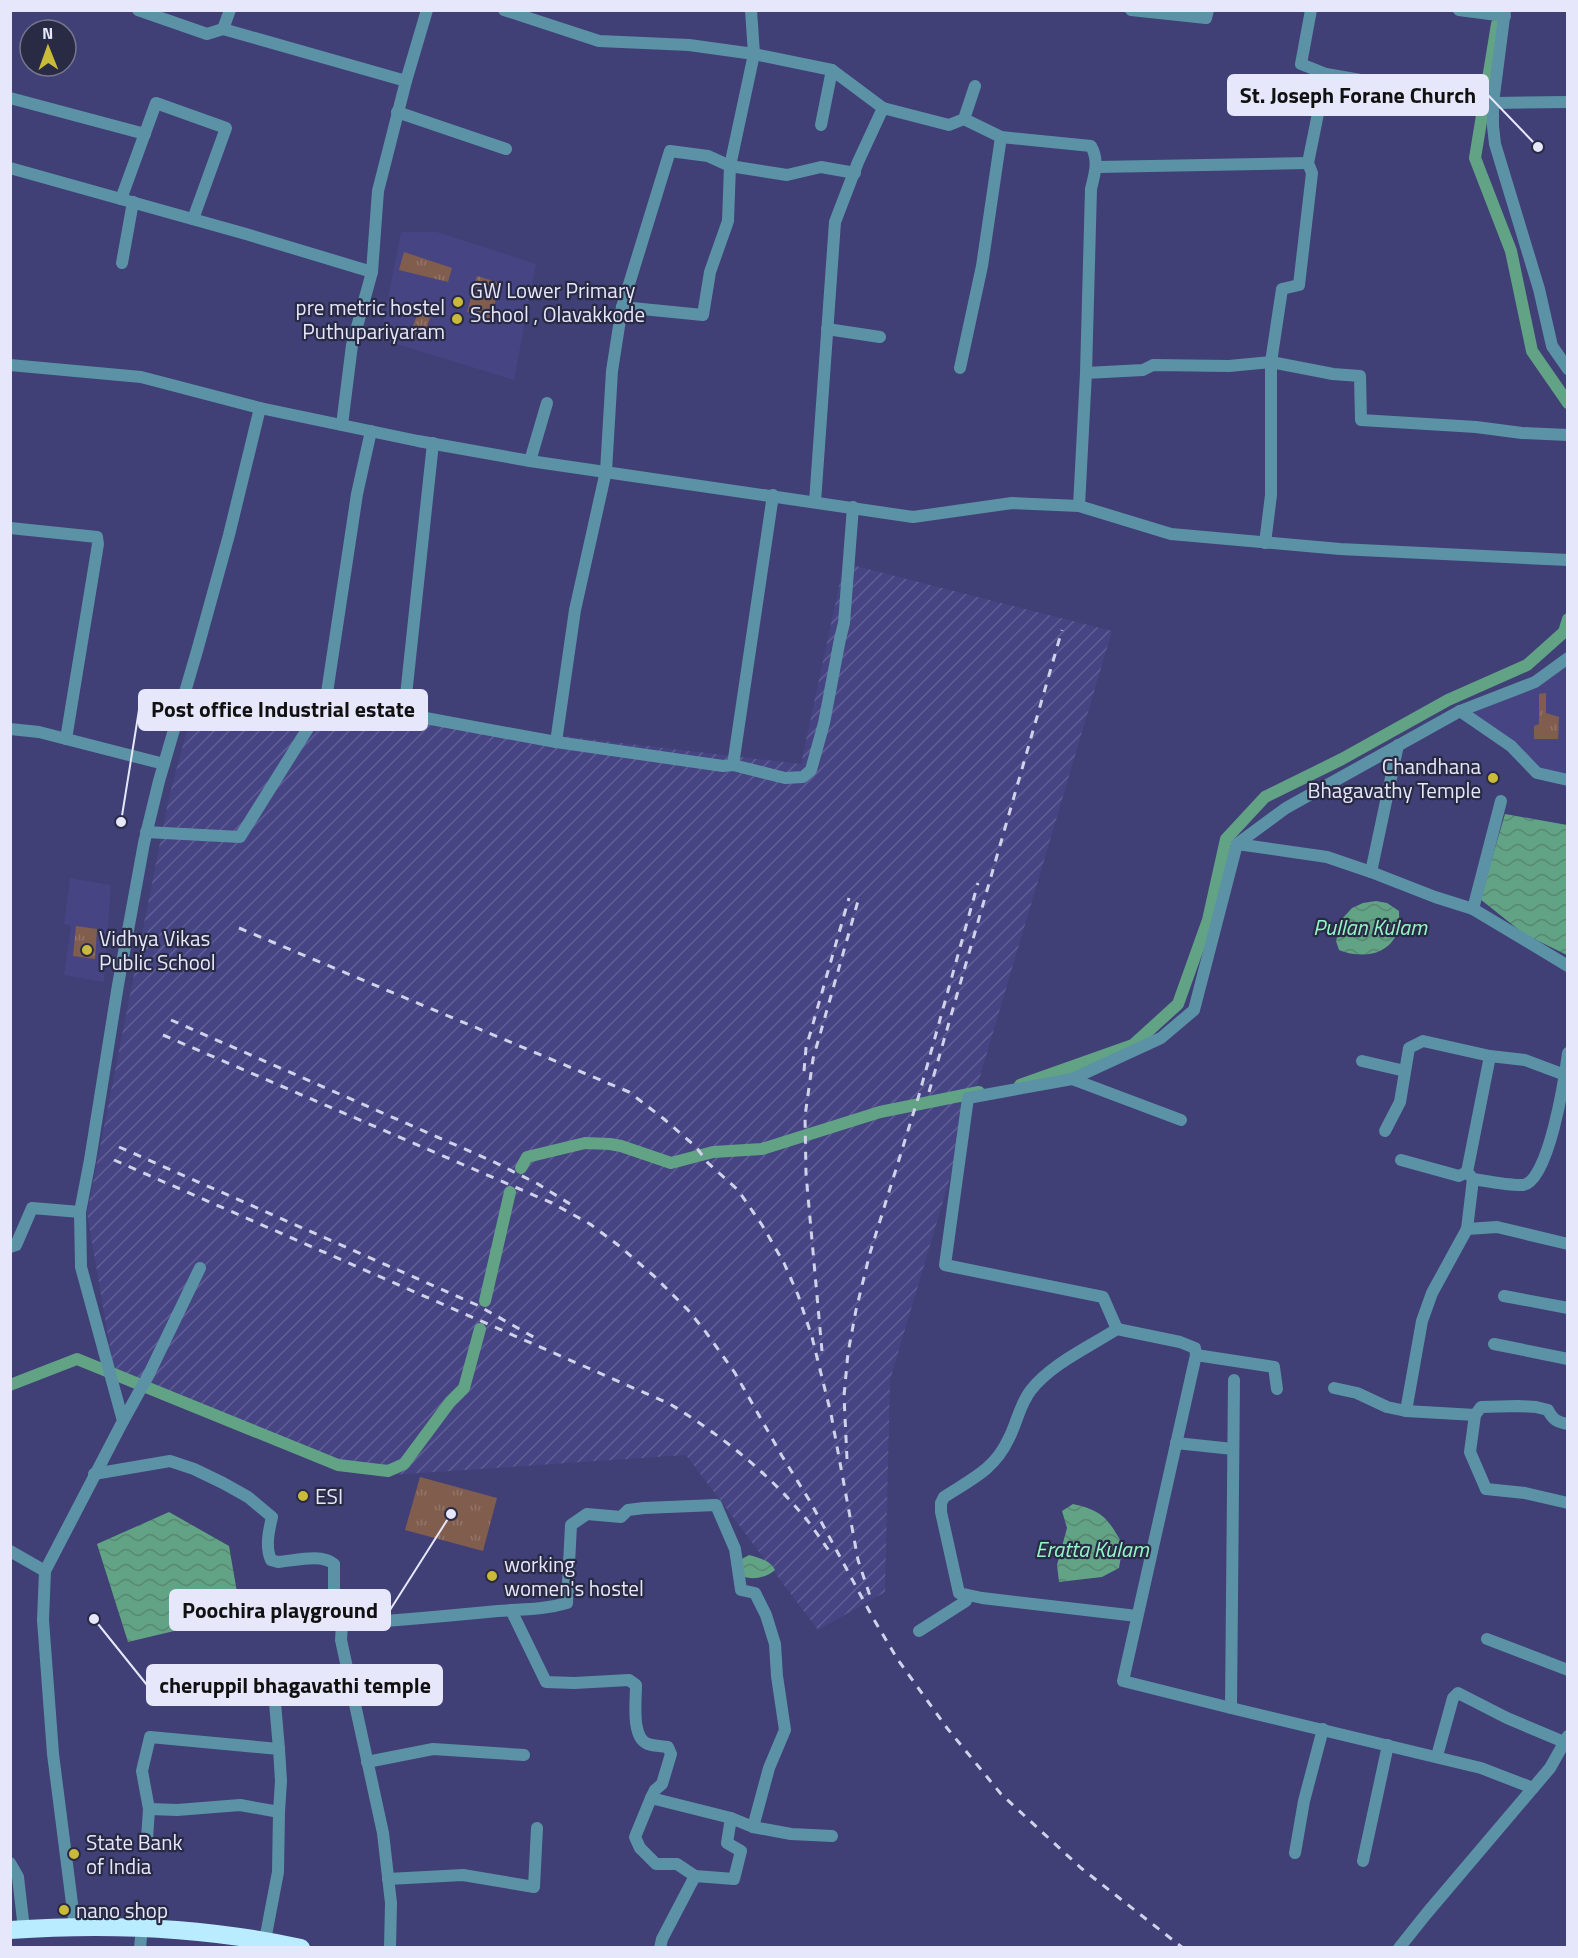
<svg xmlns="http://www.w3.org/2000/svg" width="1578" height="1958" viewBox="0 0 1578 1958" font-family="'Titillium Web',sans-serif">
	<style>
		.built { fill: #464483 }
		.industrial { fill: url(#industrial-furrows) }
		.grass { fill: url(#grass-tufts) }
		.water { fill: url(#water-waves) }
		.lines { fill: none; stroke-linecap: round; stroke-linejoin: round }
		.canal { stroke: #61a384; stroke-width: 12 }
		.minor { stroke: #5c92a5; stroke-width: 12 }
		.highway { stroke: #baecff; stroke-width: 18 }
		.rail { stroke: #d1d2ea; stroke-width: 3; stroke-dasharray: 8 8; stroke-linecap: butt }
		.poi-dot { fill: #c9ba3a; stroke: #292a43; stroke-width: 2 }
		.labels { text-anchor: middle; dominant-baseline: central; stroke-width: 4.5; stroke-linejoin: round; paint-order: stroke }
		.poi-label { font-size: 21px; fill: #e6e7fb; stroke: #292a43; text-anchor: start }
		.water-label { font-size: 22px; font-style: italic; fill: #95f7c9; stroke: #292a43 }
		.leader { fill: none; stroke: #e6e7fb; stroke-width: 2 }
		.callout-dot { fill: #e6e7fb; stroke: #292a43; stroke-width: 2 }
		.callout { fill: #e6e7fb; stroke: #e6e7fb; stroke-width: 2 }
		.callout-label { font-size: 22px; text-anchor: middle; font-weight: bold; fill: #111 }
	</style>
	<defs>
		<pattern id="industrial-furrows" width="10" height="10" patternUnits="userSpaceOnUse" patternTransform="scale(1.5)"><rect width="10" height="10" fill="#464483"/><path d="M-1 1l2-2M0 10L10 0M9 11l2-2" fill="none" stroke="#615f95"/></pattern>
		<pattern id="grass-tufts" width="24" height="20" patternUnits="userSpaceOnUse" patternTransform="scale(1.5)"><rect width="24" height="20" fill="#815d4e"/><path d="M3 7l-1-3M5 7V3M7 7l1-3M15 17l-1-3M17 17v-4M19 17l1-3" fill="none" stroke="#937468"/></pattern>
		<pattern id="water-waves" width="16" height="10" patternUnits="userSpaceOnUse" patternTransform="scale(1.5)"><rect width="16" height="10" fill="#61a384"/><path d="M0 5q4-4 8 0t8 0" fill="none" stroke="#598773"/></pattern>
	</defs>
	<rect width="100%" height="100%" fill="#403f76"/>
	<g class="built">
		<path d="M401 232H437L536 264 514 380 380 339Z"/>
		<path d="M1567 658V780L1537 773 1460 711 1535 682Z"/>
		<path d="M70 878 111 885 104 982 64 975 71 926 64 924Z"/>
	</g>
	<path class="industrial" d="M844 563 1112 631 890 1380 885 1592 818 1630 686 1455 376 1476 115 1377 87 1213 169 797 197 693 801 764Z"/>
	<g class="grass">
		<path d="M404 252 452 268 448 282 399 270Z"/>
		<path d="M477 276 500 283 491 319 467 312Z"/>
		<path d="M421 304 433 308 423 340 409 337Z"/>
		<path d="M1546 693V713L1559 717 1558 739H1534V726L1539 724V694Z"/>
		<path d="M76 926 97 929 95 959 73 956Z"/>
		<path d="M420 1477 497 1498 483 1551 405 1530Z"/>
	</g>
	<g class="water">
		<path d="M1505 814 1567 825V955L1524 934 1480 899Z"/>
		<path d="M1376 901 1387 903 1399 911C1399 917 1400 924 1398 930 1390 956 1361 959 1339 950L1336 941 1342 919 1352 908 1363 903Z"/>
		<path d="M1073 1504C1104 1511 1108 1519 1123 1545L1119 1568 1102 1577 1059 1582 1057 1565 1067 1528 1062 1511Z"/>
		<path d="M169 1512 229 1546 241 1615 128 1642 97 1544Z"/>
		<path d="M749 1555C759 1558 770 1560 775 1570 767 1577 755 1580 744 1577L740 1560Z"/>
	</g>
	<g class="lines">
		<g class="canal">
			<path d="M1497 24 1475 158 1511 251 1532 351 1568 403"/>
			<path d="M1020 1085 1133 1045 1178 1004 1208 920 1226 839 1265 797 1342 759 1448 700 1527 665 1564 632 1568 619"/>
			<path d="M521 1168 527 1157 585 1143 610 1144 621 1146 671 1163 713 1152 762 1149 880 1112 979 1092"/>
			<path d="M485 1301 510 1192"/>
			<path d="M10 1385 77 1359 338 1465 388 1471 404 1464 450 1402 464 1388 480 1329"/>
		</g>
		<g class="minor">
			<path d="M138 10 207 34 223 29 230 10"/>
			<path d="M504 10 599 41 689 45 754 54 832 70 883 108"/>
			<path d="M1131 10 1206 18 1208 10"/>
			<path d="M1311 10 1301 64 1326 74 1493 103 1505 10"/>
			<path d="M1459 10 1505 16"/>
			<path d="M223 29 406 81"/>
			<path d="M10 98 145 134"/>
			<path d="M1568 102 1493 103V126L1495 144 1539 289 1552 346 1568 369"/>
			<path d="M397 112 506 149"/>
			<path d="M964 119 1001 137 1091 146C1099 160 1095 173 1091 189L1086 373 1079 506"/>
			<path d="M821 125 832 70"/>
			<path d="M1097 167 1308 163"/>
			<path d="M10 168 246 234 372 272 378 191 406 81 427 10"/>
			<path d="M121 199 156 103 226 128 193 219"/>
			<path d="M122 263 133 202"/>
			<path d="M622 307 670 151 708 156 730 166 787 175 821 167 855 173"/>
			<path d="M827 329 880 337"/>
			<path d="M10 365 141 377 260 408 229 535 197 651 159 781 144 843 118 985 90 1160 80 1212 81 1267 123 1421 45 1571 43 1620 53 1754 75 1927"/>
			<path d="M960 368 982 266 1001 137"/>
			<path d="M1086 373 1143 370 1153 365 1229 366 1271 362 1333 374 1360 376 1361 420 1476 427 1522 433 1568 435"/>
			<path d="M260 408 418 441 530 461 913 517 1012 503 1079 506 1171 534 1340 549 1568 560"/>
			<path d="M342 425 352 345 372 272"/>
			<path d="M530 461 547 403"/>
			<path d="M815 502 835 222 858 162 883 108 949 125 964 119 975 86"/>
			<path d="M10 528 97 537 98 544 66 739"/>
			<path d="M1265 543 1271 495V362L1282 289 1299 285 1312 173 1308 163 1326 74"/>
			<path d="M325 706 357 494 371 431"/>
			<path d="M1460 711 1511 746 1537 773 1568 780"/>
			<path d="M404 714 433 443"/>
			<path d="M10 729 39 732 164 764"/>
			<path d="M556 742 575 610 606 471 612 371 622 307 703 315 710 272 728 221 730 166 754 54 751 10"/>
			<path d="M733 765 773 495"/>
			<path d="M146 832 240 837 320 709 325 706 404 714 556 742 723 766 733 765 785 778 803 777 811 770 824 723 840 639 844 623 853 507"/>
			<path d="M1237 844 1327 857 1371 872 1435 897 1473 909 1568 966"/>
			<path d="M1371 872 1398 745"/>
			<path d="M1473 909 1501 801"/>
			<path d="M1568 1053C1565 1076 1549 1182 1523 1185 1511 1186 1486 1181 1473 1179L1467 1172 1490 1056 1525 1060 1565 1075 1568 1076"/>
			<path d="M1362 1061 1405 1071"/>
			<path d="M1072 1079 1181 1120"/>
			<path d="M1385 1131 1400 1102 1409 1048 1423 1041 1490 1056"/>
			<path d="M1401 1160 1459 1176 1467 1172"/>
			<path d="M1467 1229 1497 1227 1568 1244"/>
			<path d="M10 1247 16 1245 32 1208 80 1212"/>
			<path d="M1504 1296 1568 1308"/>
			<path d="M1117 1329 1103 1297 945 1265 968 1098 1072 1079 1161 1038 1194 1010 1237 844 1286 808 1460 711 1535 682 1568 658"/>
			<path d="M1494 1344 1568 1359"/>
			<path d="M1196 1355 1274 1367 1277 1389"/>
			<path d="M1234 1380 1231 1708 1481 1768 1533 1788"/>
			<path d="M1334 1388 1357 1393 1387 1407 1406 1411 1475 1415"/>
			<path d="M1406 1411 1422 1321 1432 1293 1467 1229 1473 1179"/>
			<path d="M123 1421 149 1374 200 1268"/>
			<path d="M1568 1424C1557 1422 1553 1420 1548 1410L1536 1407 1518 1406 1481 1407 1475 1415 1470 1452 1486 1489 1525 1493 1568 1503"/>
			<path d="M1176 1443 1233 1449"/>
			<path d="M94 1474 170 1461 194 1469 223 1483 248 1497 272 1517C269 1530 265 1547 271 1560L278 1562C294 1561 321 1553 334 1564V1613L336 1619 342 1624 341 1640 383 1833 391 1903 390 1948"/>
			<path d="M10 1551 45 1571"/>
			<path d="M511 1610 546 1682 574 1683 629 1680 636 1685C636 1701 631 1738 648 1744 654 1746 662 1746 668 1747L671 1754 662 1784 655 1790 651 1798 635 1837 640 1848 656 1864H677L695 1876"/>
			<path d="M1137 1616 982 1598 959 1593 941 1512V1503L944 1497C970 1480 994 1470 1008 1440 1017 1424 1019 1405 1031 1390 1051 1364 1089 1347 1117 1329L1180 1342 1195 1348 1196 1355 1123 1681 1231 1708"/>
			<path d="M342 1624C394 1621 446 1616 498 1611 523 1609 543 1610 567 1603L571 1525 587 1514 621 1517 628 1510 644 1508 716 1505 735 1549 741 1590 755 1593 766 1615 775 1644 777 1676 785 1730 769 1768 753 1827 731 1818 727 1843 741 1851 734 1879 695 1876 662 1939 660 1948"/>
			<path d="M919 1631 966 1601 962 1595"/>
			<path d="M1487 1639 1568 1670"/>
			<path d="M275 1703 279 1749"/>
			<path d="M1437 1756 1453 1698 1458 1693 1507 1718 1564 1742"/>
			<path d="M367 1762 433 1749 524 1755"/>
			<path d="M651 1798 731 1818"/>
			<path d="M753 1827 791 1834 832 1836"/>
			<path d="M147 1839 149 1809"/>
			<path d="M1295 1853 1304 1801 1323 1729"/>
			<path d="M1363 1861 1388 1745"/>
			<path d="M10 1863 18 1877 24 1929"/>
			<path d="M388 1879 463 1875 534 1887 537 1828"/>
			<path d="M265 1940 278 1872 279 1812 240 1805 177 1810 149 1809 142 1771 150 1737 279 1749 281 1781 279 1812"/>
			<path d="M140 1948 142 1927"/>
			<path d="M1399 1948 1427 1913 1550 1768 1568 1736"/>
		</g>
		<path class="highway" d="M10 1930C108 1923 205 1927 301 1948"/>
		<g class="rail">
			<path d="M239 928 629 1092 664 1119 696 1147 708 1163 738 1190 762 1225 784 1263 798 1295 812 1337 831 1414 858 1560 872 1602"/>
			<path d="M171 1020 492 1161 538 1184 570 1204"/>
			<path d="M163 1035 552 1203 590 1224 618 1245 654 1276 688 1310 705 1331 735 1373 782 1456 811 1503 873 1618 898 1660 947 1728 1001 1794 1081 1868 1183 1948"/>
			<path d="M804 1071 806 1048 849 898"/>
			<path d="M929 1092 1062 630"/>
			<path d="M119 1147 477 1305 537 1339"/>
			<path d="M114 1160 670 1404C719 1434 765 1470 802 1514 813 1527 822 1541 832 1555"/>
			<path d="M822 1351 806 1174 805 1116 813 1059 858 901"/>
			<path d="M847 1459 844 1396 848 1353 856 1310 870 1253 919 1095 978 883"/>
		</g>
	</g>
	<g class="poi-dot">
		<circle cx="458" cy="302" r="6"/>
		<circle cx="457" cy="319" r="6"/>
		<circle cx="1493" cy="778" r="6"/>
		<circle cx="87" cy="950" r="6"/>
		<circle cx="303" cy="1496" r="6"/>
		<circle cx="492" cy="1576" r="6"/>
		<circle cx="74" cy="1854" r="6"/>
		<circle cx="64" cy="1910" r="6"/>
	</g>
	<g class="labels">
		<g class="poi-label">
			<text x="470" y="290">GW Lower Primary<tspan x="470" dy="24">School , Olavakkode</tspan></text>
			<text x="445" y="307" text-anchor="end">pre metric hostel<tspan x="445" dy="24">Puthupariyaram</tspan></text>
			<text x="1481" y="766" text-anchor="end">Chandhana<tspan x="1481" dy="24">Bhagavathy Temple</tspan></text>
			<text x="99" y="938">Vidhya Vikas<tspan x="99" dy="24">Public School</tspan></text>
			<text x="315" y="1496">ESI</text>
			<text x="504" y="1564">working<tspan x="504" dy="24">women's hostel</tspan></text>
			<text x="86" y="1842">State Bank<tspan x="86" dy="24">of India</tspan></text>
			<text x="76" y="1910">nano shop</text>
		</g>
		<g class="water-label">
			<text x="1370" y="927">Pullan Kulam</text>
			<text x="1092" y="1549">Eratta Kulam</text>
		</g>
	</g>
	<path class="leader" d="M1538 147L1488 95M121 822L139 710M451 1514L390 1610M94 1619L147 1685"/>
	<g class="callout-dot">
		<circle cx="1538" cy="147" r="6"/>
		<circle cx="121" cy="822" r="6"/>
		<circle cx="451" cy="1514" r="6"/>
		<circle cx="94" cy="1619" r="6"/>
	</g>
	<g class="callout">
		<rect x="1228" y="75" width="260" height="40" rx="6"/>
		<rect x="139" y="690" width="288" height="40" rx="6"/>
		<rect x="170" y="1590" width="220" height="40" rx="6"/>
		<rect x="147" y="1665" width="295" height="40" rx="6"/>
	</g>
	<g class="callout-label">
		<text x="1358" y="103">St. Joseph Forane Church</text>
		<text x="283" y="717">Post office Industrial estate</text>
		<text x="280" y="1618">Poochira playground</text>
		<text x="295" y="1693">cheruppil bhagavathi temple</text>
	</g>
	<rect width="1578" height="1958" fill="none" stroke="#e6e7fb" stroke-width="24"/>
	<g transform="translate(48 48) rotate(359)"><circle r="28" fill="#292a43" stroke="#75768d" stroke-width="1.5"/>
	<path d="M0-4.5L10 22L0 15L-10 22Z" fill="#c9ba3a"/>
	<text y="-9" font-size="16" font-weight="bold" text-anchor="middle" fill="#e6e7fb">N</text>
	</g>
</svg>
